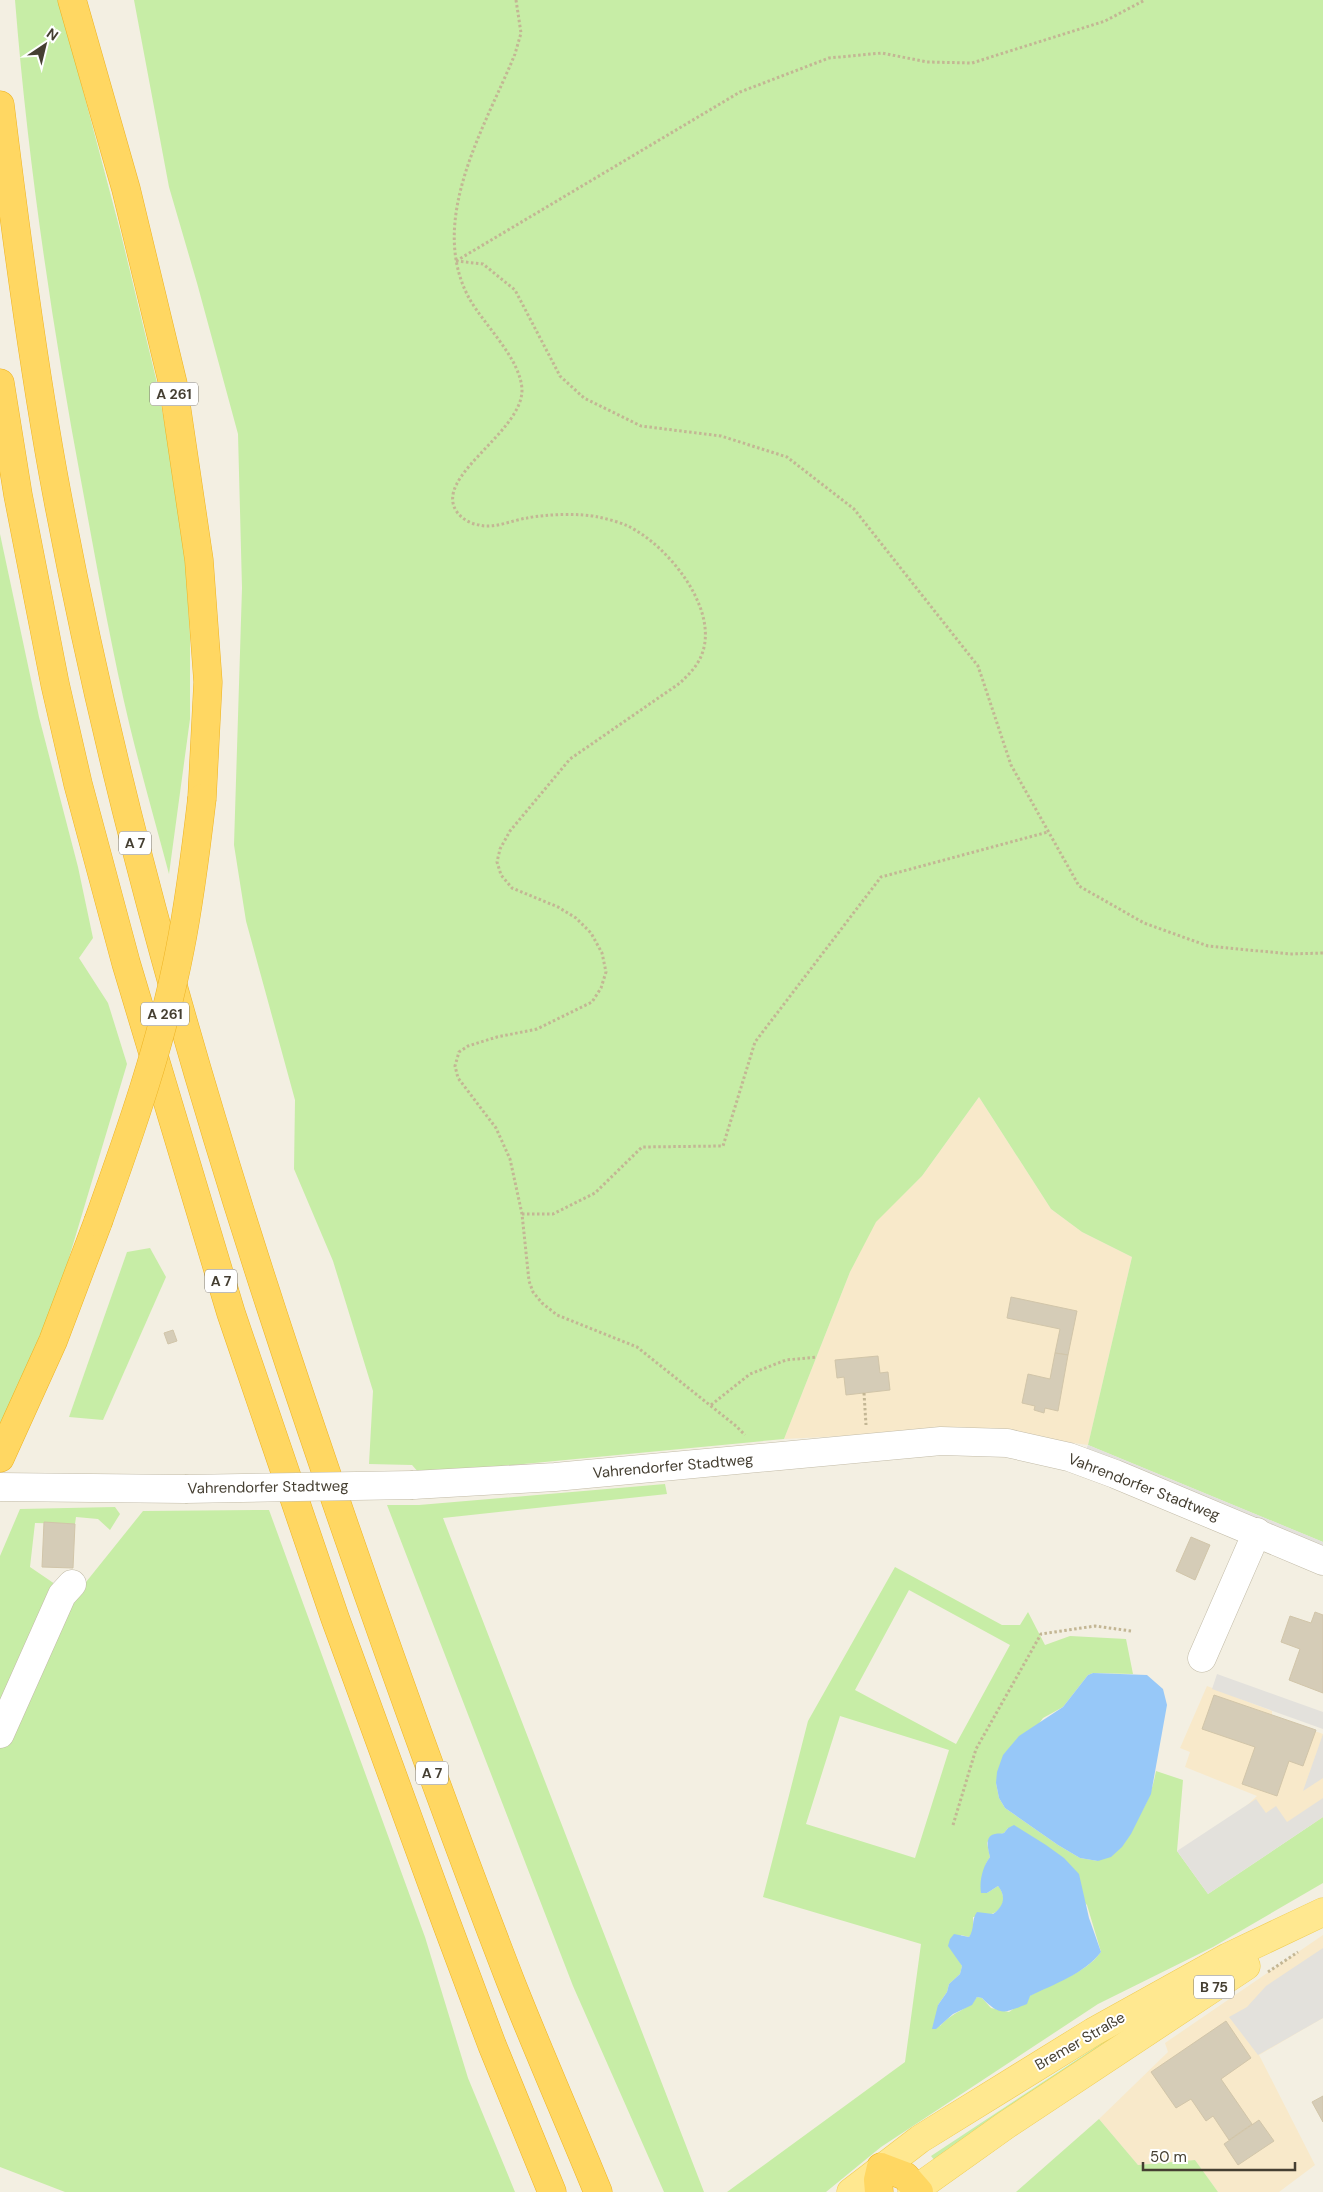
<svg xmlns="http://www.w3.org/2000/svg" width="1323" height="2192" viewBox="0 0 1323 2192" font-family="'DM Sans',sans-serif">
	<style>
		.commercial { fill: #f8e9ca }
		.green { fill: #c7eda6; fill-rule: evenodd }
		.parking { fill: #e3e1dc }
		.water { fill: #97c8f8 }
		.building { fill: #d5ccb7; stroke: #d1c5a9 }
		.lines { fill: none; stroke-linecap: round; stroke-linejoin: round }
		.minor-casing { stroke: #c2bba7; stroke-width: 29 }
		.major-casing { stroke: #f0cd53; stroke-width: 29 }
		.highway-casing { stroke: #eeb322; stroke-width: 29 }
		.path { stroke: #c3b694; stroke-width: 3; stroke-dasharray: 2.5 2.5; stroke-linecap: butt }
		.minor { stroke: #fff; stroke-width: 28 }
		.major { stroke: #ffe890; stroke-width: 28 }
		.highway { stroke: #ffd762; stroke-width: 28 }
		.minor-bridge-casing { stroke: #c2bba7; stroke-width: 29; stroke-linecap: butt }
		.highway-bridge-casing { stroke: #eeb322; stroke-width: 29; stroke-linecap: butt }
		.minor-bridge { stroke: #fff; stroke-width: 28 }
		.highway-bridge { stroke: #ffd762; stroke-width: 28 }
		.labels { text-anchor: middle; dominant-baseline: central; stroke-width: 4; stroke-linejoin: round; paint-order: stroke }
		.shield { fill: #fff; stroke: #7d7970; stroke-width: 1 }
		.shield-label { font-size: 14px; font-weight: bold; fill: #453f32 }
		.street-label { font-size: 15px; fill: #453f32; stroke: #fff }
	</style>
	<rect width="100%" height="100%" fill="#f3efe2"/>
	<g class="commercial">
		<path d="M979 1097 1051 1209 1082 1232 1132 1257 1088 1445 996 1432 941 1431 784 1439 850 1272 876 1221 922 1176Z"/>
		<path d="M1207 1686 1272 1711V1715L1323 1734V1820L1185 1863 1257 1796 1185 1767 1190 1752 1180 1748Z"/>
		<path d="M1323 1935V2018L1259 2055 1315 2165 1279 2192H1218L1195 2160 1138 2165 1099 2119 1168 2052 1165 2043Z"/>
	</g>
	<g class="green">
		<path d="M15 0H59L120 230 158 387 175 482 186 569 190 636V719L169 874C156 825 142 776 130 727 111 647 97 567 82 486 52 325 28 163 15 0Z"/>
		<path d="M134 0H1323V1542L1088 1445 1132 1257 1082 1232 1051 1209 979 1097 922 1176 876 1222 850 1272 784 1439 420 1474 412 1465 369 1464 373 1391 333 1261 294 1169 295 1100 246 921 234 845 242 588 238 434 197 283 169 187Z"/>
		<path d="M0 534 39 717 78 867 93 938 79 958 108 1003 127 1064 63 1278 28 1366 0 1427Z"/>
		<path d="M150 1248 166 1277 103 1420 69 1417 127 1252Z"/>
		<path d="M665 1484 667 1494 443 1518 704 2192H664L573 1986 387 1505H419Z"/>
		<path d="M115 1507 120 1514 110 1530 98 1519 76 1517 75 1524 35 1523 30 1567 74 1597 143 1511 269 1510 425 1937 468 2078 515 2192H65L0 2167V1556L20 1509Z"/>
		<path d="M895 1567 1002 1625H1020L1028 1612 1045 1645 1070 1636 1126 1639 1133 1674 1093 1673 1088 1675 1063 1707 1043 1718 996 1783 999 1798 1005 1808 1058 1845 1080 1858 1098 1861C1128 1830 1148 1815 1156 1771L1183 1780 1177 1851 1208 1894 1323 1817V1883L1213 1947 1098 2004 881 2147 826 2192H727L905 2062 921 1944 763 1897 808 1721ZM909 1590 1010 1645 956 1744 855 1690ZM840 1716 949 1750 915 1858 806 1824ZM1008 1828 1087 1905 1101 1952C1084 1975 1055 1981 1031 1995 1023 2000 1017 2007 1009 2012L991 2008 982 1998 977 1997C968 2010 952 2012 940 2026L938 2005 947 1992 949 1984 960 1974 962 1966 958 1958 961 1935 969 1937 973 1932V1917C980 1916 988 1916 994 1913 1005 1908 1006 1895 998 1886L987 1893C985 1879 981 1869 990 1857L987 1843 990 1837 1004 1833Z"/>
		<path d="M1153 2015 936 2162 931 2156 1093 2049 1105 2038Z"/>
		<path d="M1099 2119 1138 2165 1195 2160 1218 2192H1016Z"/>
	</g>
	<g class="parking">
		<path d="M1088 1445 1323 1542V1555L1083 1456Z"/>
		<path d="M1217 1674 1323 1712V1729L1212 1689Z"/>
		<path d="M1323 1734V1778L1303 1791Z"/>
		<path d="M1323 1798V1817L1208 1894 1177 1851 1256 1799 1266 1813 1276 1806 1287 1822Z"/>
		<path d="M1323 1948V2018L1258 2055 1229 2017 1247 2007 1266 1986Z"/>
	</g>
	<g class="water">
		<path d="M1093 1673 1147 1675 1163 1689 1167 1705 1151 1794 1131 1834 1122 1847 1111 1857 1098 1861 1080 1858 1058 1845 1005 1808 999 1798 996 1783 997 1772 1003 1755 1008 1749 1019 1736 1063 1707 1088 1675Z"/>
		<path d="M1014 1825 1046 1845 1064 1858 1079 1874 1089 1918 1101 1952C1084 1974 1054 1984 1030 1996L1027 2004C1004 2013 1001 2017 982 1998L977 1997 972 2005 953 2014 936 2029H932L938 2005 947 1992 949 1984 960 1974 962 1966 948 1946 950 1939 954 1934 969 1937C975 1929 971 1920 977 1912L993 1914C1003 1907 1007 1897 998 1886L987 1893H981C979 1881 983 1866 990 1857 988 1849 984 1836 995 1834 998 1833 1001 1834 1004 1833L1008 1828Z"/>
	</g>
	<g class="building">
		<path d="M1011 1297 1077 1311 1068 1355 1055 1353 1060 1329 1007 1318Z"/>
		<path d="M173 1330 177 1341 168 1344 164 1333Z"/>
		<path d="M1055 1353 1068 1355 1058 1411 1045 1408 1044 1413 1034 1410 1035 1406 1022 1403 1028 1374 1050 1379Z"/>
		<path d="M878 1356 880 1373 888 1372 890 1390 846 1395 844 1377 837 1378 835 1360Z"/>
		<path d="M44 1522 75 1524 73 1568 42 1567Z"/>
		<path d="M1191 1537 1210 1545 1195 1580 1176 1571Z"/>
		<path d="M1315 1612 1323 1615V1693L1289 1680 1300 1649 1281 1642 1290 1616 1311 1623Z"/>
		<path d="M1214 1695 1316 1730 1303 1766 1289 1761 1277 1796 1242 1784 1255 1747 1202 1729Z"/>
		<path d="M1226 2021 1251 2058 1221 2079 1252 2124 1229 2140 1213 2116 1206 2121 1191 2099 1176 2108 1151 2072Z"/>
		<path d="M1323 2096V2122L1312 2102Z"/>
		<path d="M1259 2120 1274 2141 1238 2165 1224 2144Z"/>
	</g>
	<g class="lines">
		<g class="minor-casing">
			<g id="minor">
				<path d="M413 1485 555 1477 941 1441 1007 1443 1069 1457 1115 1474 1323 1561"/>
				<path d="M0 1487 185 1489"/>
				<path d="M1202 1658 1257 1532"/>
				<path d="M0 1734 62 1595 72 1584"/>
			</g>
		</g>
		<g class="major-casing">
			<g id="major">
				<path d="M851 2192 920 2139 1093 2032 1228 1957 1323 1912"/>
				<path d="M912 2192 1006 2125 1246 1966"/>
			</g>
		</g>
		<g class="highway-casing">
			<g id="highway">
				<path d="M72 0 126 189 173 384 199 560 208 682 202 798"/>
				<path d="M0 105C15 228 31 351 53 473 113 800 206 1120 313 1434 375 1617 440 1799 510 1980 538 2051 569 2121 598 2192"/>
				<path d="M0 383 18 495 55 684 78 784 126 963 231 1313 335 1618 446 1922 492 2045 552 2192"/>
				<path d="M0 1458 53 1341 98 1222"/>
				<path d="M879 2192 878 2180 881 2167 905 2176 919 2192"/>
			</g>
		</g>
		<g class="path">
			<path d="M516 0 521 33 515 54C485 127 427 220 469 298 484 325 521 359 522 390 522 433 432 477 457 512 462 519 471 524 479 525 494 529 513 520 527 518 546 514 581 513 598 517 608 519 619 522 628 526 667 545 717 606 703 651 699 665 689 674 680 683L570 759 510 831 500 849 497 862 501 875 512 888 558 907 576 918 591 933 602 953 606 972 601 988 592 1002 537 1029 497 1037 468 1046 459 1052 455 1066 458 1078 496 1128 510 1159 522 1214 529 1281 533 1292 542 1303 557 1315 637 1347 736 1426 745 1435"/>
			<path d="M456 261 483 264 515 290 560 376 584 398 641 426 721 436 787 457 854 509 978 666 1011 765 1079 886 1144 923 1208 946 1290 954 1323 953"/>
			<path d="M456 261 740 92 829 58 882 53 927 62 972 63 1105 21 1145 0"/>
			<path d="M522 1214H553L595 1193 642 1147 723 1146 755 1042 881 877 1048 832"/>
			<path d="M864 1393 866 1425"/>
			<path d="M711 1405 750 1374 786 1360 817 1357"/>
			<path d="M953 1825 976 1749 1041 1634 1095 1626 1131 1631"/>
			<path d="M1268 1972 1298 1952"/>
		</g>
		<use href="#minor" class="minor"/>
		<use href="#major" class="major"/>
		<use href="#highway" class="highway"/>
		<g class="minor-bridge-casing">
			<path id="minor-bridge" d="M185 1489 413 1485"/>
		</g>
		<g class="highway-bridge-casing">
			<path id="highway-bridge" d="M98 1222C130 1133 162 1042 180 949 190 899 196 849 202 798"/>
		</g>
		<use href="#minor-bridge" class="minor-bridge"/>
		<use href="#highway-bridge" class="highway-bridge"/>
	</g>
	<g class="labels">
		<g class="shield">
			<rect x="150" y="382.5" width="48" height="23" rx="4"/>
			<rect x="119" y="831.5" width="32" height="23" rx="4"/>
			<rect x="141" y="1002.5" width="48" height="23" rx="4"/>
			<rect x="205" y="1269.5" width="32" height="23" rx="4"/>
			<rect x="416" y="1761.5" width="32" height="23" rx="4"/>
			<rect x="1194" y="1975.5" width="40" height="23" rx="4"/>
		</g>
		<g class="shield-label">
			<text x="174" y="394">A 261</text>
			<text x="135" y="843">A 7</text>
			<text x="165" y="1014">A 261</text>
			<text x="221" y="1281">A 7</text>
			<text x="432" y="1773">A 7</text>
			<text x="1214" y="1987">B 75</text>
		</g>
		<g class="street-label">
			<text transform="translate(673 1466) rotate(-5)">Vahrendorfer Stadtweg</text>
			<text transform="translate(268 1487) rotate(-1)">Vahrendorfer Stadtweg</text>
			<text transform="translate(1144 1487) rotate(21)">Vahrendorfer Stadtweg</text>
			<text transform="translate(1080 2041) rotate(-30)">Bremer Straße</text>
		</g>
	</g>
	<g transform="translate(45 45) rotate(35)" stroke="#ffffff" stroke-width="4" paint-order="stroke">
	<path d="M0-4L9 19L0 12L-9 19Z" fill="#453f32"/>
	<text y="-8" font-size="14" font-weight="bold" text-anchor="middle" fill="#453f32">N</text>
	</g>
	<path d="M1143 2162v8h152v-8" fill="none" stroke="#453f32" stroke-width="2.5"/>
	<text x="1150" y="2162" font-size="15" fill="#453f32" stroke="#ffffff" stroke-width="4" paint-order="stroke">50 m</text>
</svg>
